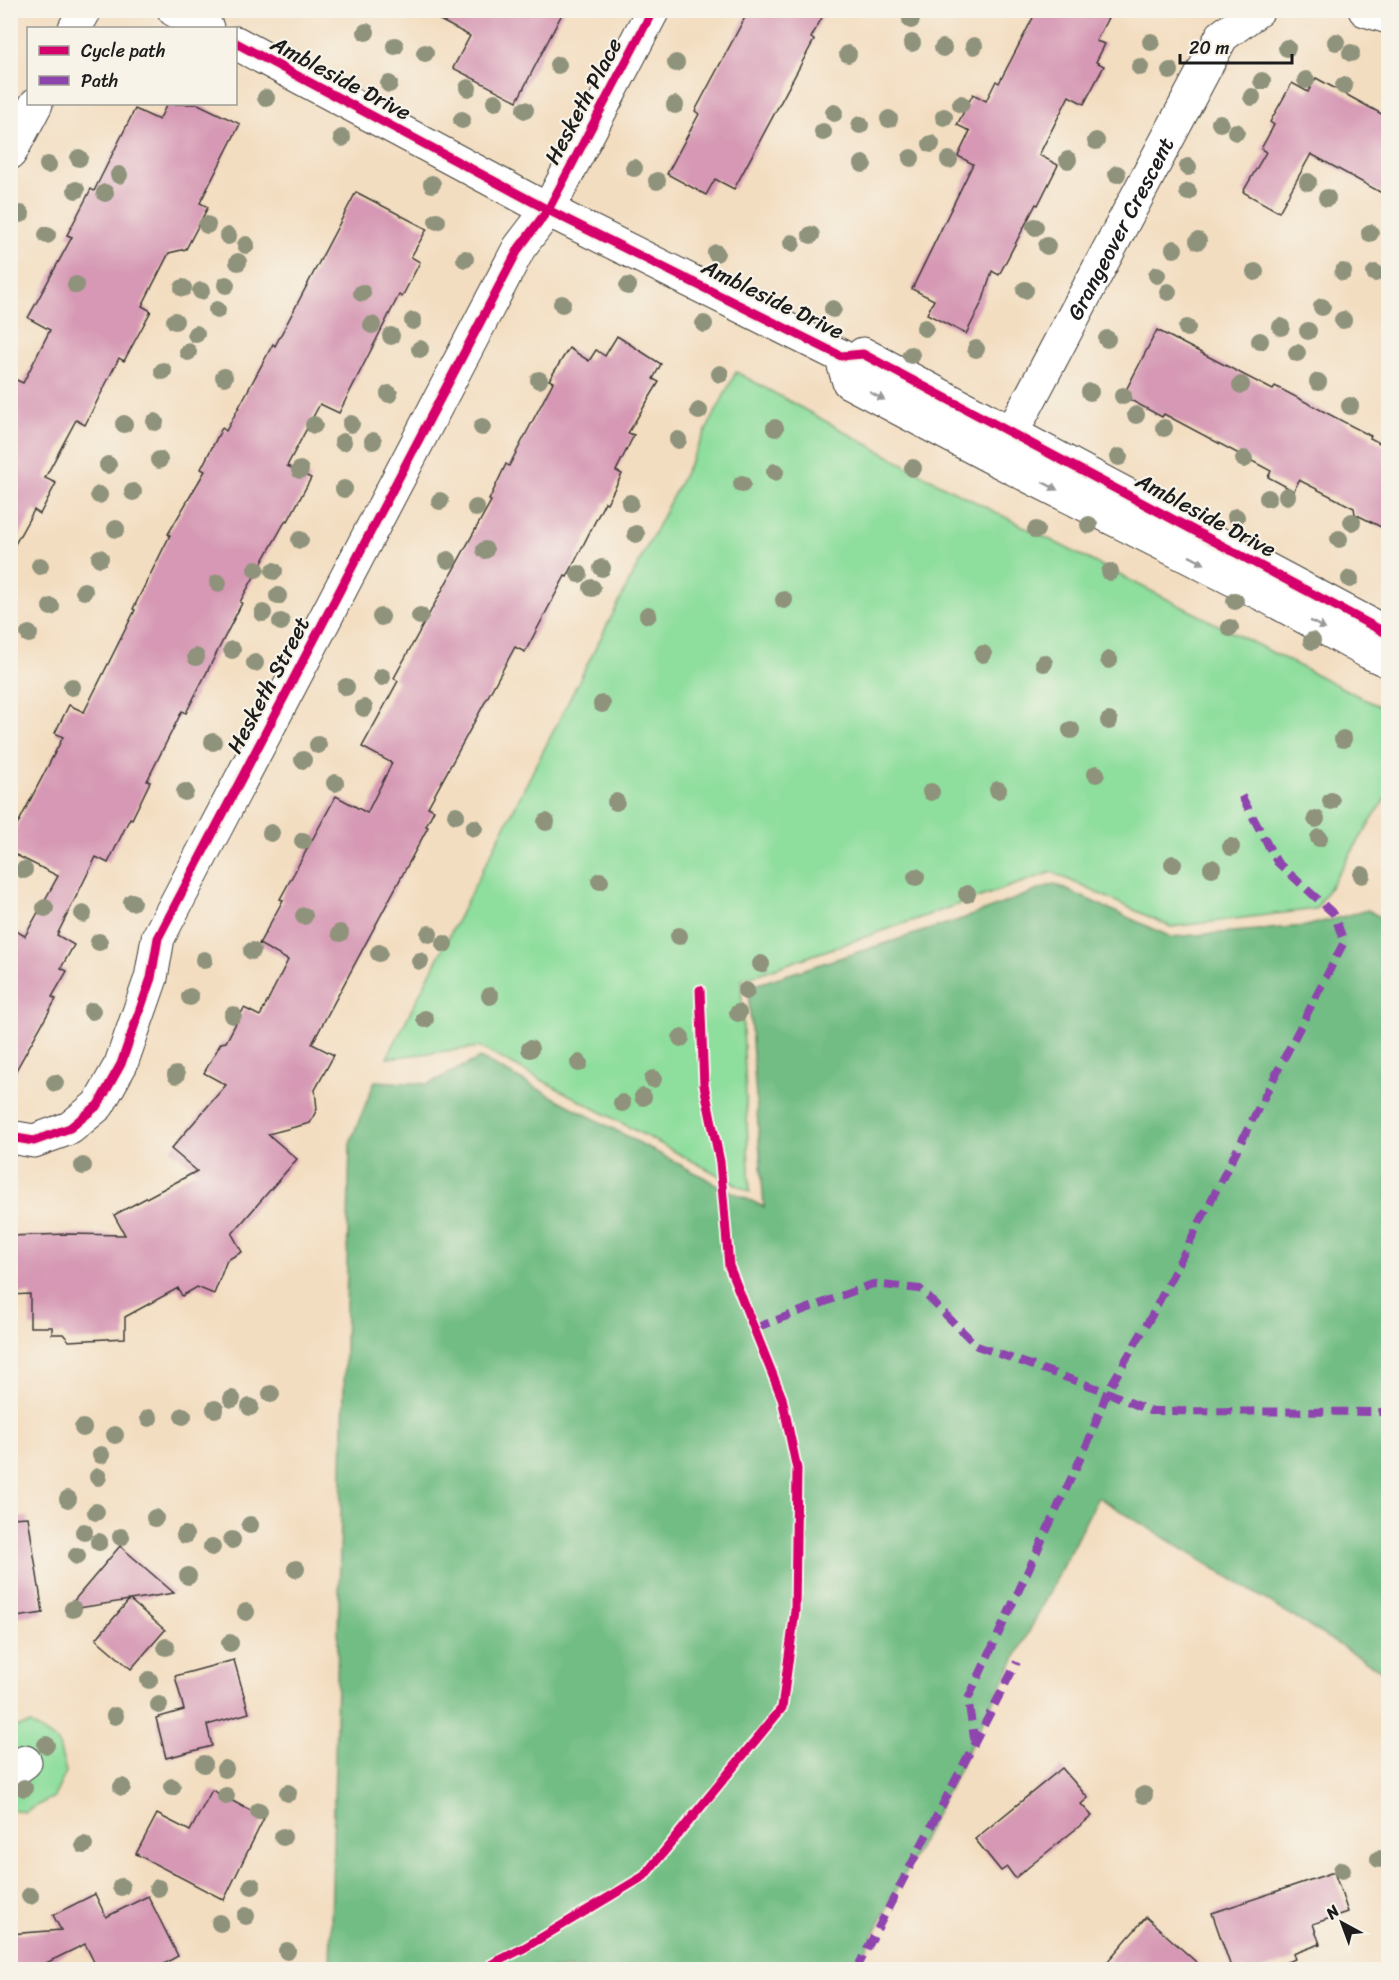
<svg xmlns="http://www.w3.org/2000/svg" width="1399" height="1980" viewBox="0 0 1399 1980" font-family="Sriracha,sans-serif">
	<style>
		.green { fill: #8ede9d; stroke: #557d5c; stroke-width: 1.5 }
		.forest { fill: #72bd84; stroke: #476c50; stroke-width: 1.5 }
		.building { fill: #d698b4 }
		.lines { fill: none; stroke-linecap: round; stroke-linejoin: round }
		.minor-casing { stroke: #3c3935; stroke-width: 35 }
		.tertiary-casing { stroke: #3c3935; stroke-width: 35 }
		.minor { stroke: #fff; stroke-width: 33 }
		.tertiary { stroke: #fff; stroke-width: 33 }
		.quiet { stroke: #8e44ad; stroke-width: 8; stroke-dasharray: 15 8; stroke-linecap: butt }
		.cycleway-casing { stroke: #f7f3e8; stroke-width: 13 }
		.cycleway { stroke: #d6006c; stroke-width: 9 }
		.tree { fill: #8f937b }
		.oneway { fill: #999 }
		.labels { text-anchor: middle; dominant-baseline: central; stroke-width: 4.5; stroke-linejoin: round; paint-order: stroke }
		.street-label { font-size: 22px; fill: #1c1c1c; stroke: #f7f3e8 }
	</style>
	<rect width="100%" height="100%" fill="#f7f3e8"/>
	<filter id="ink" filterUnits="userSpaceOnUse"><feTurbulence type="fractalNoise" baseFrequency=".0167" numOctaves="2"/><feDisplacementMap in="SourceGraphic" scale="12" xChannelSelector="R" yChannelSelector="G"/><feConvolveMatrix kernelMatrix="1 2 1 2 8 2 1 2 1" color-interpolation-filters="sRGB"/></filter>
	<filter id="wash" filterUnits="userSpaceOnUse"><feTurbulence type="fractalNoise" baseFrequency=".008" numOctaves="4" result="noise"/><feDisplacementMap in="SourceGraphic" scale="24" xChannelSelector="R" yChannelSelector="G"/><feGaussianBlur stdDeviation="1.35" result="paint"/><feColorMatrix in="noise" values="0 0 0 0 0 0 0 0 0 0 0 0 0 0 0 0 0 1.4 0 .05"/><feComposite in="paint" operator="in"/></filter>
	<g filter="url(#wash)">
		<rect width="100%" height="100%" fill="#f3ddc0"/>
		<g class="green">
			<path d="M736 372 938 483 1388 711V794L1316 909 1171 927 1052 872 741 980 750 1192 480 1047 387 1058Z"/>
			<path d="M31 1724 58 1742 66 1772 54 1797 24 1812 11 1809V1728Z"/>
		</g>
		<path class="forest" d="M1054 884 1171 937 1306 926 1368 910 1388 922V1675L1098 1497 856 1969H330L350 1143 375 1081 428 1084 480 1058 722 1187 764 1207 748 987 962 919Z"/>
		<g id="blocks">
			<g class="building">
				<path d="M421 10H564L517 101 453 68 470 36Z"/>
				<path d="M749 10H826L811 38 814 40 734 189 715 179 706 195 667 174 699 114 695 111Z"/>
				<path d="M1037 10H1112L1096 41 1105 44 1096 62 1104 66 1084 104 1069 96 1039 155 1058 165 1038 205 1036 204 999 275 992 271 983 300 966 334 927 314 934 300 912 289 973 164 958 156 970 131 957 125 973 94 986 101 996 81 999 83Z"/>
				<path d="M1316 78 1389 118V197L1311 154 1279 212 1243 192 1266 152 1261 149 1274 125 1270 122 1292 83 1308 92Z"/>
				<path d="M167 104H198L240 124 200 203 208 207 186 249 169 253 142 306 151 311 124 361 119 358 85 425 76 420 45 478 56 483 40 514 34 510 10 553V377L23 383 50 330 28 318 72 237 67 235 91 189 94 191 135 109 159 120Z"/>
				<path d="M356 192 427 229 411 257 420 262 402 297 399 295 339 413 320 404 287 466 311 478 288 521 286 520 240 602 242 603 186 713 182 711 147 781 150 782 132 819 130 818 108 863 96 857 57 935 74 945 61 968 67 971 52 997 56 999 10 1081V928L25 936 58 876 10 852V839L63 737 55 733 69 705 84 712 135 610 133 609 170 535 168 534 205 471 201 469 222 428 226 431 273 344 275 346Z"/>
				<path d="M1157 330 1273 390 1275 386 1371 436 1370 438 1389 448V531L1355 514 1354 508 1299 480 1294 491 1268 477 1271 471 1164 414 1162 417 1123 396Z"/>
				<path d="M617 336 661 364 653 379 659 382 628 433 634 435 616 471 622 474 607 503 605 502 567 577 565 576 525 652 515 647 428 807 434 810 426 826 428 827 312 1044 334 1055 315 1090 317 1109 310 1123 268 1134 297 1159 232 1234 242 1252 227 1260 214 1294 197 1287 182 1296 178 1288 125 1317V1338L69 1341 63 1334H52V1327H30V1294L10 1295V1236L67 1234 125 1235 114 1215 197 1171 171 1149 226 1085 204 1073 221 1043 226 1042 244 1008 260 1016 288 960 259 944 283 900 280 899 336 796 367 813 392 763 362 747 398 681 394 678 491 501 489 500 506 464 509 466 553 382 549 380 569 348 589 361 596 350 605 356Z"/>
				<path d="M28 1517 43 1613 10 1618V1518Z"/>
				<path d="M120 1546 174 1593 130 1600 165 1630 131 1669 96 1639 129 1600 66 1610Z"/>
				<path d="M234 1660 249 1713 207 1725 212 1746 166 1758 156 1718 184 1710 175 1676Z"/>
				<path d="M1062 1768 1088 1798 1081 1804 1092 1816 1015 1878 1007 1867 1001 1871 975 1839Z"/>
				<path d="M212 1790 264 1818 224 1900 136 1854 157 1814 190 1831Z"/>
				<path d="M1334 1872 1348 1912 1313 1924 1320 1944 1293 1954 1295 1959 1264 1970H1232L1212 1913Z"/>
				<path d="M95 1894 106 1917 148 1896 178 1956 153 1970H98L85 1944 32 1970H10V1934L61 1930 53 1915Z"/>
				<path d="M1146 1917 1205 1970H1100Z"/>
			</g>
		</g>
	</g>
	<g filter="url(#ink)">
		<use href="#blocks" fill-opacity="0" stroke="#3c3935" stroke-width="1.5"/>
		<g class="lines">
			<g class="minor-casing">
				<g id="minor">
					<path d="M1365 10 1388 17"/>
					<path d="M75 28 85 10"/>
					<path d="M10 153 36 104"/>
					<path id="s1" d="M998 459 1222 36 1258 10"/>
					<path d="M10 1137 34 1141 70 1128 98 1105 121 1064 151 978 158 938 519 248 548 210 653 10"/>
					<path d="M10 1773 25 1762"/>
				</g>
			</g>
			<g class="tertiary-casing">
				<g id="tertiary">
					<path d="M174 10 207 28"/>
					<path d="M236 43 548 210 841 356 849 382 997 460 1268 597 1368 652 1388 661"/>
					<path d="M863 354 1388 634"/>
				</g>
			</g>
			<use href="#minor" class="minor"/>
			<use href="#tertiary" class="tertiary"/>
			<g class="quiet">
				<path d="M755 1328 873 1284 920 1289 977 1346 1107 1392 1150 1411 1388 1412"/>
				<path d="M975 1744 968 1699 1089 1440 1107 1392 1152 1315 1344 942 1334 914 1277 862 1241 795"/>
				<path d="M856 1970 1017 1662"/>
			</g>
			<g class="cycleway-casing">
				<g id="cycleway">
					<path d="M236 43 548 210 841 356 863 354 1388 634"/>
					<path d="M10 1137 34 1141 70 1128 98 1105 121 1064 151 978 158 938 519 248 548 210 653 10"/>
					<path d="M487 1970 492 1964 524 1948 644 1876 782 1708 795 1611 797 1469 782 1398 729 1266 720 1162 704 1085 700 990"/>
				</g>
			</g>
			<use href="#cycleway" class="cycleway"/>
		</g>
		<g class="tree">
			<circle cx="911" cy="20" r="9"/>
			<circle cx="366" cy="32" r="9"/>
			<circle cx="1151" cy="42" r="9"/>
			<circle cx="1336" cy="42" r="9"/>
			<circle cx="912" cy="43" r="9"/>
			<circle cx="395" cy="46" r="9"/>
			<circle cx="974" cy="46" r="9"/>
			<circle cx="943" cy="48" r="9"/>
			<circle cx="1287" cy="48" r="9"/>
			<circle cx="425" cy="53" r="9"/>
			<circle cx="1351" cy="53" r="9"/>
			<circle cx="848" cy="54" r="9"/>
			<circle cx="676" cy="63" r="9"/>
			<circle cx="558" cy="65" r="9"/>
			<circle cx="1140" cy="67" r="9"/>
			<circle cx="1170" cy="71" r="9"/>
			<circle cx="1306" cy="80" r="9"/>
			<circle cx="1262" cy="81" r="9"/>
			<circle cx="389" cy="84" r="9"/>
			<circle cx="1344" cy="86" r="9"/>
			<circle cx="468" cy="88" r="9"/>
			<circle cx="1252" cy="97" r="9"/>
			<circle cx="266" cy="98" r="9"/>
			<circle cx="495" cy="102" r="9"/>
			<circle cx="961" cy="104" r="9"/>
			<circle cx="675" cy="105" r="9"/>
			<circle cx="525" cy="110" r="9"/>
			<circle cx="834" cy="113" r="9"/>
			<circle cx="944" cy="117" r="9"/>
			<circle cx="889" cy="119" r="9"/>
			<circle cx="462" cy="120" r="9"/>
			<circle cx="1220" cy="123" r="9"/>
			<circle cx="860" cy="125" r="9"/>
			<circle cx="823" cy="132" r="9"/>
			<circle cx="1236" cy="132" r="9"/>
			<circle cx="342" cy="138" r="9"/>
			<circle cx="1096" cy="141" r="9"/>
			<circle cx="931" cy="144" r="9"/>
			<circle cx="79" cy="158" r="9"/>
			<circle cx="911" cy="158" r="9"/>
			<circle cx="949" cy="160" r="9"/>
			<circle cx="1068" cy="160" r="9"/>
			<circle cx="863" cy="164" r="9"/>
			<circle cx="48" cy="165" r="9"/>
			<circle cx="1188" cy="167" r="9"/>
			<circle cx="634" cy="168" r="9"/>
			<circle cx="1117" cy="174" r="9"/>
			<circle cx="119" cy="175" r="9"/>
			<circle cx="657" cy="181" r="9"/>
			<circle cx="1308" cy="182" r="9"/>
			<circle cx="432" cy="184" r="9"/>
			<circle cx="76" cy="190" r="9"/>
			<circle cx="1188" cy="192" r="9"/>
			<circle cx="105" cy="193" r="9"/>
			<circle cx="1327" cy="198" r="9"/>
			<circle cx="21" cy="214" r="9"/>
			<circle cx="437" cy="221" r="9"/>
			<circle cx="207" cy="225" r="9"/>
			<circle cx="1035" cy="227" r="9"/>
			<circle cx="1370" cy="233" r="9"/>
			<circle cx="47" cy="235" r="9"/>
			<circle cx="811" cy="235" r="9"/>
			<circle cx="228" cy="236" r="9"/>
			<circle cx="1198" cy="241" r="9"/>
			<circle cx="792" cy="243" r="9"/>
			<circle cx="246" cy="245" r="9"/>
			<circle cx="1047" cy="246" r="9"/>
			<circle cx="1174" cy="249" r="9"/>
			<circle cx="716" cy="253" r="9"/>
			<circle cx="465" cy="259" r="9"/>
			<circle cx="238" cy="262" r="9"/>
			<circle cx="1255" cy="272" r="9"/>
			<circle cx="1343" cy="272" r="9"/>
			<circle cx="1375" cy="273" r="9"/>
			<circle cx="1157" cy="275" r="9"/>
			<circle cx="76" cy="285" r="9"/>
			<circle cx="226" cy="285" r="9"/>
			<circle cx="628" cy="286" r="9"/>
			<circle cx="183" cy="288" r="9"/>
			<circle cx="1025" cy="290" r="9"/>
			<circle cx="201" cy="291" r="9"/>
			<circle cx="1168" cy="292" r="9"/>
			<circle cx="362" cy="293" r="9"/>
			<circle cx="562" cy="304" r="9"/>
			<circle cx="1322" cy="307" r="9"/>
			<circle cx="833" cy="309" r="9"/>
			<circle cx="217" cy="310" r="9"/>
			<circle cx="1343" cy="320" r="9"/>
			<circle cx="175" cy="321" r="9"/>
			<circle cx="413" cy="321" r="9"/>
			<circle cx="704" cy="324" r="9"/>
			<circle cx="372" cy="325" r="9"/>
			<circle cx="1281" cy="327" r="9"/>
			<circle cx="925" cy="328" r="9"/>
			<circle cx="1187" cy="328" r="9"/>
			<circle cx="1308" cy="331" r="9"/>
			<circle cx="196" cy="334" r="9"/>
			<circle cx="391" cy="336" r="9"/>
			<circle cx="1107" cy="339" r="9"/>
			<circle cx="1260" cy="341" r="9"/>
			<circle cx="420" cy="349" r="9"/>
			<circle cx="976" cy="349" r="9"/>
			<circle cx="188" cy="352" r="9"/>
			<circle cx="1297" cy="353" r="9"/>
			<circle cx="911" cy="355" r="9"/>
			<circle cx="163" cy="371" r="9"/>
			<circle cx="720" cy="374" r="9"/>
			<circle cx="224" cy="377" r="9"/>
			<circle cx="539" cy="380" r="9"/>
			<circle cx="1318" cy="382" r="9"/>
			<circle cx="1241" cy="385" r="9"/>
			<circle cx="1090" cy="392" r="9"/>
			<circle cx="389" cy="394" r="9"/>
			<circle cx="1123" cy="396" r="9"/>
			<circle cx="1350" cy="406" r="9"/>
			<circle cx="699" cy="411" r="9"/>
			<circle cx="1136" cy="415" r="9"/>
			<circle cx="155" cy="422" r="9"/>
			<circle cx="124" cy="424" r="9"/>
			<circle cx="351" cy="424" r="9"/>
			<circle cx="314" cy="425" r="9"/>
			<circle cx="482" cy="427" r="9"/>
			<circle cx="775" cy="428" r="9"/>
			<circle cx="1164" cy="428" r="9"/>
			<circle cx="678" cy="440" r="9"/>
			<circle cx="373" cy="441" r="9"/>
			<circle cx="343" cy="442" r="9"/>
			<circle cx="1119" cy="457" r="9"/>
			<circle cx="1244" cy="459" r="9"/>
			<circle cx="159" cy="460" r="9"/>
			<circle cx="108" cy="465" r="9"/>
			<circle cx="913" cy="468" r="9"/>
			<circle cx="300" cy="470" r="9"/>
			<circle cx="775" cy="472" r="9"/>
			<circle cx="742" cy="484" r="9"/>
			<circle cx="344" cy="489" r="9"/>
			<circle cx="133" cy="492" r="9"/>
			<circle cx="99" cy="495" r="9"/>
			<circle cx="1287" cy="496" r="9"/>
			<circle cx="1268" cy="498" r="9"/>
			<circle cx="440" cy="501" r="9"/>
			<circle cx="630" cy="503" r="9"/>
			<circle cx="476" cy="508" r="9"/>
			<circle cx="1236" cy="517" r="9"/>
			<circle cx="1352" cy="522" r="9"/>
			<circle cx="1089" cy="525" r="9"/>
			<circle cx="116" cy="529" r="9"/>
			<circle cx="1036" cy="530" r="9"/>
			<circle cx="636" cy="534" r="9"/>
			<circle cx="1339" cy="539" r="9"/>
			<circle cx="300" cy="540" r="9"/>
			<circle cx="485" cy="550" r="9"/>
			<circle cx="100" cy="558" r="9"/>
			<circle cx="448" cy="560" r="9"/>
			<circle cx="40" cy="566" r="9"/>
			<circle cx="602" cy="568" r="9"/>
			<circle cx="256" cy="569" r="9"/>
			<circle cx="274" cy="571" r="9"/>
			<circle cx="1110" cy="572" r="9"/>
			<circle cx="579" cy="574" r="9"/>
			<circle cx="1350" cy="579" r="9"/>
			<circle cx="218" cy="583" r="9"/>
			<circle cx="592" cy="588" r="9"/>
			<circle cx="84" cy="591" r="9"/>
			<circle cx="278" cy="596" r="9"/>
			<circle cx="784" cy="600" r="9"/>
			<circle cx="1235" cy="601" r="9"/>
			<circle cx="51" cy="607" r="9"/>
			<circle cx="263" cy="613" r="9"/>
			<circle cx="648" cy="615" r="9"/>
			<circle cx="420" cy="616" r="9"/>
			<circle cx="381" cy="617" r="9"/>
			<circle cx="281" cy="622" r="9"/>
			<circle cx="1230" cy="628" r="9"/>
			<circle cx="29" cy="634" r="9"/>
			<circle cx="1312" cy="641" r="9"/>
			<circle cx="232" cy="650" r="9"/>
			<circle cx="983" cy="654" r="9"/>
			<circle cx="196" cy="657" r="9"/>
			<circle cx="1109" cy="660" r="9"/>
			<circle cx="255" cy="663" r="9"/>
			<circle cx="1044" cy="663" r="9"/>
			<circle cx="382" cy="677" r="9"/>
			<circle cx="72" cy="687" r="9"/>
			<circle cx="346" cy="687" r="9"/>
			<circle cx="602" cy="704" r="9"/>
			<circle cx="364" cy="708" r="9"/>
			<circle cx="1109" cy="721" r="9"/>
			<circle cx="1071" cy="730" r="9"/>
			<circle cx="1343" cy="739" r="9"/>
			<circle cx="213" cy="742" r="9"/>
			<circle cx="318" cy="745" r="9"/>
			<circle cx="303" cy="760" r="9"/>
			<circle cx="1096" cy="774" r="9"/>
			<circle cx="335" cy="783" r="9"/>
			<circle cx="998" cy="790" r="9"/>
			<circle cx="185" cy="792" r="9"/>
			<circle cx="931" cy="792" r="9"/>
			<circle cx="1331" cy="801" r="9"/>
			<circle cx="616" cy="802" r="9"/>
			<circle cx="456" cy="815" r="9"/>
			<circle cx="1316" cy="819" r="9"/>
			<circle cx="546" cy="822" r="9"/>
			<circle cx="474" cy="828" r="9"/>
			<circle cx="271" cy="833" r="9"/>
			<circle cx="1319" cy="838" r="9"/>
			<circle cx="303" cy="841" r="9"/>
			<circle cx="1231" cy="847" r="9"/>
			<circle cx="1173" cy="864" r="9"/>
			<circle cx="1212" cy="868" r="9"/>
			<circle cx="24" cy="870" r="9"/>
			<circle cx="1362" cy="875" r="9"/>
			<circle cx="916" cy="877" r="9"/>
			<circle cx="600" cy="881" r="9"/>
			<circle cx="967" cy="894" r="9"/>
			<circle cx="132" cy="902" r="9"/>
			<circle cx="45" cy="908" r="9"/>
			<circle cx="83" cy="914" r="9"/>
			<circle cx="304" cy="916" r="9"/>
			<circle cx="340" cy="933" r="9"/>
			<circle cx="429" cy="934" r="9"/>
			<circle cx="679" cy="936" r="9"/>
			<circle cx="99" cy="942" r="9"/>
			<circle cx="444" cy="944" r="9"/>
			<circle cx="252" cy="951" r="9"/>
			<circle cx="379" cy="953" r="9"/>
			<circle cx="204" cy="960" r="9"/>
			<circle cx="420" cy="961" r="9"/>
			<circle cx="761" cy="964" r="9"/>
			<circle cx="746" cy="991" r="9"/>
			<circle cx="490" cy="996" r="9"/>
			<circle cx="190" cy="997" r="9"/>
			<circle cx="92" cy="1011" r="9"/>
			<circle cx="738" cy="1013" r="9"/>
			<circle cx="233" cy="1015" r="9"/>
			<circle cx="425" cy="1019" r="9"/>
			<circle cx="681" cy="1038" r="9"/>
			<circle cx="530" cy="1049" r="9"/>
			<circle cx="579" cy="1063" r="9"/>
			<circle cx="176" cy="1075" r="9"/>
			<circle cx="653" cy="1079" r="9"/>
			<circle cx="55" cy="1083" r="9"/>
			<circle cx="643" cy="1097" r="9"/>
			<circle cx="622" cy="1103" r="9"/>
			<circle cx="83" cy="1166" r="9"/>
			<circle cx="271" cy="1394" r="9"/>
			<circle cx="232" cy="1399" r="9"/>
			<circle cx="250" cy="1407" r="9"/>
			<circle cx="215" cy="1409" r="9"/>
			<circle cx="183" cy="1416" r="9"/>
			<circle cx="149" cy="1418" r="9"/>
			<circle cx="83" cy="1428" r="9"/>
			<circle cx="115" cy="1435" r="9"/>
			<circle cx="101" cy="1455" r="9"/>
			<circle cx="98" cy="1477" r="9"/>
			<circle cx="68" cy="1499" r="9"/>
			<circle cx="96" cy="1512" r="9"/>
			<circle cx="155" cy="1518" r="9"/>
			<circle cx="250" cy="1525" r="9"/>
			<circle cx="84" cy="1532" r="9"/>
			<circle cx="185" cy="1535" r="9"/>
			<circle cx="121" cy="1537" r="9"/>
			<circle cx="232" cy="1540" r="9"/>
			<circle cx="99" cy="1542" r="9"/>
			<circle cx="212" cy="1547" r="9"/>
			<circle cx="77" cy="1556" r="9"/>
			<circle cx="296" cy="1569" r="9"/>
			<circle cx="188" cy="1576" r="9"/>
			<circle cx="73" cy="1609" r="9"/>
			<circle cx="246" cy="1612" r="9"/>
			<circle cx="230" cy="1643" r="9"/>
			<circle cx="166" cy="1647" r="9"/>
			<circle cx="149" cy="1680" r="9"/>
			<circle cx="159" cy="1705" r="9"/>
			<circle cx="115" cy="1716" r="9"/>
			<circle cx="46" cy="1745" r="9"/>
			<circle cx="204" cy="1764" r="9"/>
			<circle cx="225" cy="1769" r="9"/>
			<circle cx="122" cy="1787" r="9"/>
			<circle cx="172" cy="1787" r="9"/>
			<circle cx="24" cy="1788" r="9"/>
			<circle cx="288" cy="1793" r="9"/>
			<circle cx="1144" cy="1795" r="9"/>
			<circle cx="226" cy="1796" r="9"/>
			<circle cx="259" cy="1811" r="9"/>
			<circle cx="283" cy="1837" r="9"/>
			<circle cx="84" cy="1845" r="9"/>
			<circle cx="1379" cy="1859" r="9"/>
			<circle cx="1342" cy="1870" r="9"/>
			<circle cx="252" cy="1886" r="9"/>
			<circle cx="121" cy="1887" r="9"/>
			<circle cx="158" cy="1888" r="9"/>
			<circle cx="30" cy="1896" r="9"/>
			<circle cx="246" cy="1916" r="9"/>
			<circle cx="220" cy="1923" r="9"/>
			<circle cx="287" cy="1951" r="9"/>
		</g>
		<defs><path id="oneway-solid" d="M-6-.8H1V-3.2L6.5 0L1 3.2V.8H-6Z" transform="scale(1.5)"/></defs>
		<g class="oneway">
			<use href="#oneway-solid" transform="translate(877 396) rotate(28)"/>
			<use href="#oneway-solid" transform="translate(1050 486) rotate(27)"/>
			<use href="#oneway-solid" transform="translate(1197 560) rotate(27)"/>
			<use href="#oneway-solid" transform="translate(1318 625) rotate(29)"/>
		</g>
	</g>
	<g class="labels">
		<g class="street-label">
			<text transform="translate(341 78) rotate(28)">Ambleside Drive</text>
			<text transform="translate(583 101) rotate(-62)">Hesketh Place</text>
			<text stroke="none"><textPath href="#s1" startOffset="261">Grangeover Crescent</textPath></text>
			<text transform="translate(773 299) rotate(26)">Ambleside Drive</text>
			<text transform="translate(1206 515) rotate(28)">Ambleside Drive</text>
			<text transform="translate(268 685) rotate(-62)">Hesketh Street</text>
		</g>
	</g>
	<rect width="1399" height="1980" fill="none" stroke="#f7f3e8" stroke-width="36"/>
	<rect x="27" y="27" width="210" height="78" fill="#f7f3e8" stroke="#9f9d96" stroke-width="1.5"/>
	<rect x="39" y="46" width="30" height="9" fill="#d6006c" stroke="#9f9d96" stroke-width="1.5"/>
	<text x="81" y="57" font-size="18" fill="#1c1c1c">Cycle path</text>
	<rect x="39" y="76" width="30" height="9" fill="#8e44ad" stroke="#9f9d96" stroke-width="1.5"/>
	<text x="81" y="87" font-size="18" fill="#1c1c1c">Path</text>
	<g transform="translate(1342 1923) rotate(319)" stroke="#f7f3e8" stroke-width="4.5" paint-order="stroke">
	<path d="M0-4.5L10 22L0 15L-10 22Z" fill="#1c1c1c"/>
	<text y="-9" font-size="16" font-weight="bold" text-anchor="middle" fill="#1c1c1c">N</text>
	</g>
	<path d="M1180 54v9h112v-9" fill="none" stroke="#1c1c1c" stroke-width="3"/>
	<text x="1189" y="54" font-size="18" fill="#1c1c1c" stroke="#f7f3e8" stroke-width="4.5" paint-order="stroke">20 m</text>
</svg>
